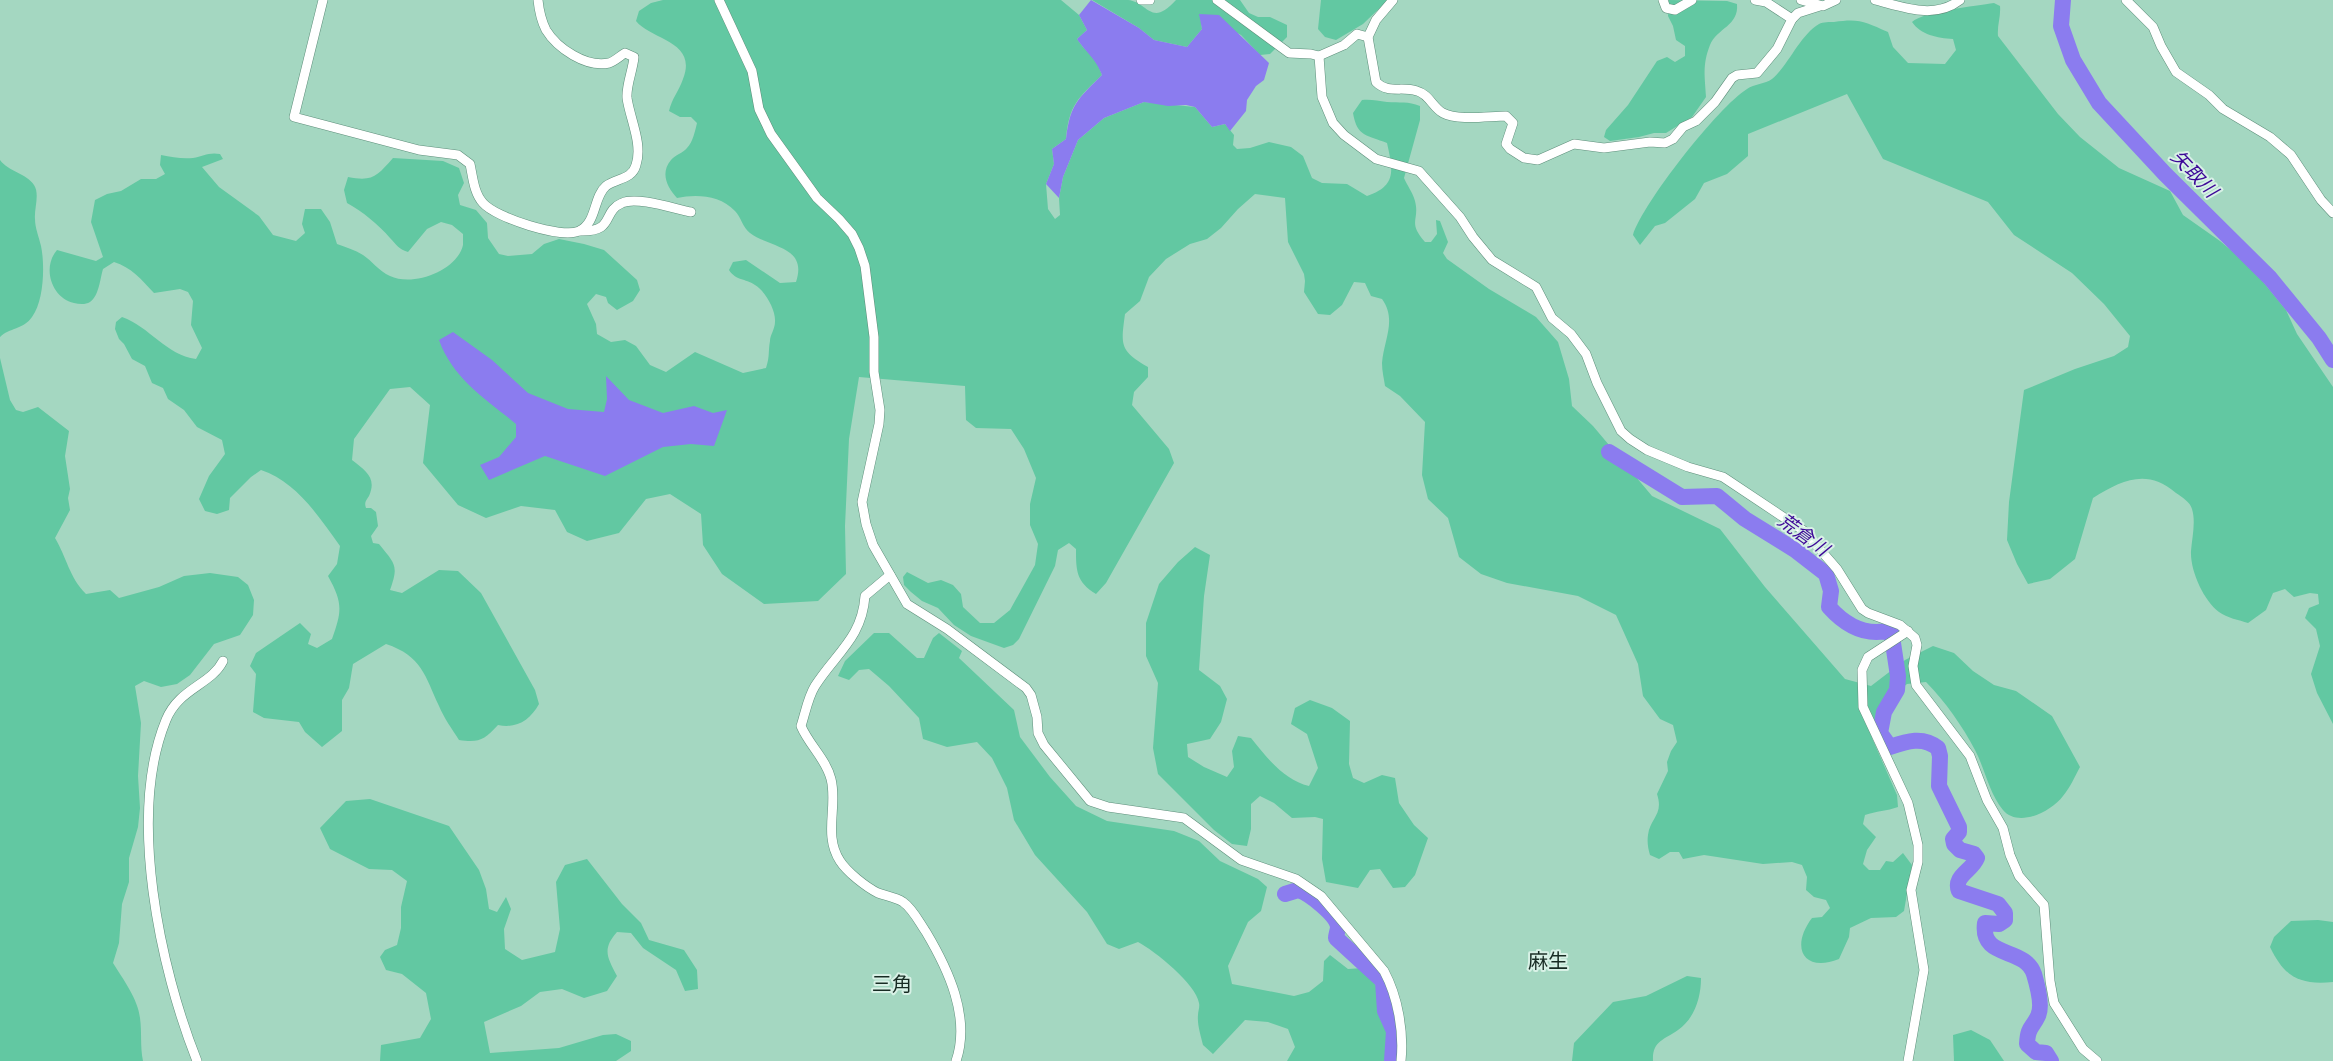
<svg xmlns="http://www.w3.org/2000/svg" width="2333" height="1061" viewBox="0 0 2333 1061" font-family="Commissioner,'Noto Sans JP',sans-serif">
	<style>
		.green { fill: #62c8a2 }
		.water { fill: #8b7cef }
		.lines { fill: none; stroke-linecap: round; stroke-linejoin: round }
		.river { stroke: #8b7cef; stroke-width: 16 }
		.minor-casing { stroke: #5e8f7b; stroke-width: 10 }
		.minor { stroke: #fff; stroke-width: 9 }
		.labels { text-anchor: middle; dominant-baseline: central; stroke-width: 4; stroke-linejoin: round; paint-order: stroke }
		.water-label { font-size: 19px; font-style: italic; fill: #3c0697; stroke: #d8f1e6 }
		.quarter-label { font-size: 20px; fill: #172b23; stroke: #d8f1e6 }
	</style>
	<rect width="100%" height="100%" fill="#a4d7c1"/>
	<g class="green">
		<path d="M663 0H1061L1079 15 1087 30 1077 39 1083 47 1096 60 1102 75C1078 98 1069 105 1066 139L1052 149 1054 164 1046 184 1048 209 1055 219 1060 215 1059 198 1063 177 1078 140 1104 118 1144 102 1195 107 1212 127 1225 124 1234 135 1233 145 1237 149 1250 148 1269 142 1291 147 1303 156 1312 178 1322 183 1347 184 1367 196C1397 186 1393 170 1387 143 1367 135 1357 137 1353 113L1362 100C1371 99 1378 101 1387 102 1400 103 1408 101 1420 106V120L1404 178C1407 185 1413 193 1415 201 1420 221 1407 221 1425 242H1431L1437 234 1436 220 1440 221 1448 242 1443 253 1447 259 1489 289 1536 317 1558 342 1569 379 1572 406 1593 426 1652 496 1720 529 1765 587 1845 679 1871 686 1905 660 1933 646 1954 653 1973 671 1994 685 2016 691 2052 716 2080 767C2075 776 2070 788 2063 796 2051 812 2018 828 2003 810 1989 793 1985 769 1975 750 1963 727 1945 701 1926 682L1907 684 1883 704 1872 738 1897 795 1898 807C1887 811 1876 811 1865 815L1863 824 1876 837 1867 850 1863 864 1869 870H1880L1886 861 1893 862 1903 853 1912 865 1904 911 1896 917 1871 918 1850 928 1849 937 1839 959C1803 973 1790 947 1812 918L1822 917 1830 908 1826 900 1814 897 1806 890 1807 877 1802 865 1792 862 1763 864 1704 855 1683 859 1679 852H1670L1659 859 1650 855C1648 848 1647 842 1648 835 1650 818 1664 815 1657 794L1668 771 1667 762 1671 751 1677 742 1673 725 1660 719 1643 696 1638 664 1616 615 1578 596 1507 583 1481 574 1459 557 1448 518 1428 499 1422 475 1425 422 1400 396 1385 386C1384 379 1382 371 1382 363 1384 339 1397 320 1382 299L1371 296 1365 283 1354 282 1342 305 1330 315 1318 314 1304 292 1305 281 1304 274 1288 242 1285 198 1255 194 1238 209 1221 228 1207 239 1190 244 1166 259 1149 277 1140 301 1125 314C1121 345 1119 350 1148 367V377L1134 392 1132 405 1169 449 1174 463 1106 583 1096 594C1076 582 1076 570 1076 549L1069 543 1058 550 1055 566 1019 639 1013 645 1004 648 971 636 954 625 938 608 922 601 911 592 904 585 903 577 907 572 928 583 941 580 953 585 961 594 963 607 980 623H994L1010 610 1035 565 1038 544 1030 525V504L1036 478 1024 449 1011 429 976 428 966 420 965 386 859 377 849 439 845 526 846 574 818 601 764 604 722 574 703 545 701 514 670 494 646 499 619 533 587 541 567 532 555 510 521 506 486 518 458 505 423 463 430 405 410 387 390 389 354 439 352 460C366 471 377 478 369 496 366 501 364 502 366 508H371L376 512 378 526 371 536 373 543 379 544C395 564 399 565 390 590L402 593 439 570 458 571 481 593 535 690 539 704C530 720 517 729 498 725 484 740 479 743 459 740 452 729 444 718 439 706 425 676 422 656 386 644L353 664 349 688 342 700V731L322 747 305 732 299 722 264 718 253 712 256 674 250 666 256 653 300 623 311 634 308 644 317 648 332 639C342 611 343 603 328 576L337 564 340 546C319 517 297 482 261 470L251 477 230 498 229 510 217 514 205 511 199 499 209 476 225 454 222 440 197 427 184 410 168 399 163 388 152 383 145 366 132 359 124 344 119 339 115 329 116 322 122 317C150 327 166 355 196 359L202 348 191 325 193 301 188 292 180 289 154 293C142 280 131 267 114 262L103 269C100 279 99 296 90 302 85 305 79 304 74 303 51 298 42 267 57 250L96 261 103 257 91 222 95 200 107 194 121 191 141 179H156L165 174 160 165 161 155C172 157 181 159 193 158 203 156 209 152 220 154L223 159 202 167 219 187 259 216 273 235 296 241 305 233 302 224 305 209H321L330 222 337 244C345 247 355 250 363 255 372 261 379 271 390 276 413 287 457 271 463 245 463 242 463 237 463 234L452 225 441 222 427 229 408 252C398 249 397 245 390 238 378 224 363 212 347 203L344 190 348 177C373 182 377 176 393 158L443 161 459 168 464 183 458 195 460 205 476 210 487 223 488 238 499 254 508 256 532 254 544 244 559 239 584 244 604 250 637 280 640 290 633 301 617 310 608 303 606 297 596 294 587 304 596 324 597 334 611 342 625 340 636 346 650 365 666 372 695 352 743 373 766 368C770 356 768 352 770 341 770 335 775 329 775 322 776 310 765 291 755 285 745 278 736 281 729 270L733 262 746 260 780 283 796 282C808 246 770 248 750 233 743 228 741 217 735 211 720 195 696 194 677 198 667 187 660 173 671 160 675 155 683 153 687 148 693 142 695 131 697 123L691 117H680L669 111C672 98 679 91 683 79 698 41 651 40 636 21L639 11 651 3Z"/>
		<path d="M1092 0C1104 0 1116 0 1128 0 1148 2 1151 28 1176 0H1240L1249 13 1258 17H1270L1287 25V37L1270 54 1260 55 1241 35 1200 14 1202 29 1187 47 1154 40 1139 28Z"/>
		<path d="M1321 0H1388L1363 24 1336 40 1325 37 1318 29Z"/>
		<path d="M1669 0 1727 1 1737 4C1739 26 1717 28 1710 45 1702 65 1705 77 1706 97L1692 117 1666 133H1654L1639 137 1610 141 1604 137 1606 130 1628 105 1657 61 1667 57 1675 62 1685 56V46L1676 40 1673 26 1668 16Z"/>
		<path d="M1994 3 2000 6C2001 17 1997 25 1998 36L2058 114 2080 137 2119 168 2170 191 2183 215 2220 241 2251 267 2286 310 2297 334 2333 387V724L2317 693 2311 674 2320 646 2316 629 2305 618 2309 608 2319 604 2318 594 2310 593 2294 597 2285 589 2273 593 2266 610 2248 623C2239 620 2227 618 2219 612 2204 601 2190 571 2191 551 2192 538 2196 522 2192 509 2190 502 2182 497 2176 493 2147 468 2122 480 2093 498L2075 559 2050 579 2028 584 2017 564 2007 540 2009 502 2024 390 2075 369 2114 356 2128 347 2130 336 2104 304 2072 273 2014 235 1988 202 1883 159 1847 94 1748 134V156L1727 174 1704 183 1695 199 1665 223 1655 226 1640 245 1633 235C1643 203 1718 107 1747 89 1754 84 1765 84 1772 79 1788 66 1800 35 1819 24 1823 22 1830 22 1834 22 1860 18 1865 22 1888 32L1893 47 1908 63 1945 64 1956 50 1953 39C1937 38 1921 35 1912 22 1924 11 1976 6 1994 3Z"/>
		<path d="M0 160C9 172 26 173 34 185 40 194 34 209 35 219 35 228 39 237 41 246 45 265 44 301 32 317 24 329 9 328 0 337Z"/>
		<path d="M0 358 10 400 16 410 23 412 38 407 69 431 65 456 70 489 68 498 70 510 55 538C67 558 69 577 86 594L110 590 119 598 159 587 184 576 210 573 238 577 248 585 254 600 253 615 240 635 214 644 190 675 177 684 161 687 144 681 135 686 141 723 138 776 140 808 138 827 129 858V882L122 904 119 943 113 963C123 979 138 999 140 1018 142 1033 140 1046 143 1061H0Z"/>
		<path d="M1195 547 1210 555 1204 596 1199 670 1220 686 1227 699 1221 722 1210 739 1187 744 1188 757 1204 767 1227 777 1234 767 1232 751 1238 736 1251 738C1267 758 1284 780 1309 786L1318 768 1307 734 1291 724 1295 708 1310 700 1332 708 1350 721 1349 764 1353 778 1364 783 1382 775 1395 778 1399 803 1414 825 1428 838 1415 875 1405 887 1393 888 1380 869 1370 870 1358 888 1326 882 1322 859 1323 819 1315 817 1292 818 1274 803 1260 796 1251 804V829L1247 846 1232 844 1214 830 1158 774 1153 748 1158 683 1146 656V623L1159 584 1178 562Z"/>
		<path d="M874 633H889L917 658H924L933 638 939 633 962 651 959 658 1014 710 1020 737 1050 777 1076 806 1107 821 1174 831 1199 841 1220 861 1258 879 1267 887 1261 911 1248 922 1228 966 1232 984 1294 996 1309 992 1323 981 1324 961 1330 955 1348 969 1363 968 1378 988 1380 1011 1389 1030 1388 1061H1287L1295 1047 1288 1029 1268 1022 1245 1020 1213 1054 1203 1045C1201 1036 1197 1025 1198 1015 1198 1011 1200 1007 1199 1003 1196 984 1155 951 1138 942L1119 949 1107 944 1087 912 1035 855 1014 820 1007 788 992 758 977 742 947 747 923 739 919 718 889 686 869 669 859 670 849 680 838 676 845 661Z"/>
		<path d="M370 799 449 826 479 870 486 889 489 909 497 912 506 897 511 909 504 929 505 949 522 960 555 952 560 929 556 882 565 865 587 859 622 904 641 923 649 940 684 950 697 970 698 989 685 991 676 970 643 948 631 933 617 932C602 949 607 957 617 976L607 991 584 998 562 989 540 992 521 1006 484 1022 490 1053 559 1048 603 1035 616 1034 631 1041V1051L616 1061H380L381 1045 420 1038 431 1019 426 993 402 974 386 970 380 957 385 950 397 945 401 928V907L407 881 392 870 369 869 330 849 320 828 346 801Z"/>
		<path d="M2318 920 2333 922V982C2300 985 2285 978 2270 947L2274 937 2291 921Z"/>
		<path d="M1687 976 1701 978C1701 997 1695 1018 1678 1030 1664 1040 1652 1041 1653 1061H1572L1574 1043 1613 1002 1646 996Z"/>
		<path d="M1971 1030 1990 1040 2004 1061H1954L1953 1035Z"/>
	</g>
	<g class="water">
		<path d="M1091 0 1139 28 1154 40 1187 47 1202 29 1199 14 1219 15 1269 63 1264 80 1256 86 1247 100 1246 111 1230 131 1225 124 1212 127 1195 107 1186 105 1168 106 1144 102 1104 118 1078 140 1063 177 1059 198 1046 184 1054 164 1052 149 1066 139C1070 104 1078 99 1102 75 1095 57 1087 54 1077 39L1087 30 1079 15Z"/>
		<path d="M453 332 492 360 528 393 568 409 604 412 607 399 606 376 629 400 663 413 694 406 713 413 727 410 714 446 691 444 663 447 605 476 545 456 489 480 480 465 499 457 516 437V424C486 399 453 379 439 340Z"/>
	</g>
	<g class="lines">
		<g class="river">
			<path d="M2063 0 2061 26 2073 60 2099 103 2165 174 2270 278 2319 338 2333 360"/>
			<path d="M1609 452 1682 497 1717 496 1745 519 1795 550 1826 574 1831 591 1829 607C1846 626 1866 637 1891 630L1898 676 1897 690 1884 712 1880 733 1890 747C1907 741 1923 736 1938 748L1940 756 1939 786 1959 827V832L1953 839 1954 844 1960 850 1974 854 1977 858C1972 871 1953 876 1959 891L1998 904 2005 913V920L1999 924 1985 923C1980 960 2025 946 2034 974 2037 984 2043 1006 2038 1016 2032 1029 2028 1026 2027 1044L2036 1052 2046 1053 2051 1061"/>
			<path d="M1285 894 1298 890C1309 893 1337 915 1338 927 1338 930 1336 935 1336 938L1383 981 1385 1011 1394 1031 1392 1061"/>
		</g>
		<g class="minor-casing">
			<g id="minor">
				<path d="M323 0 294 117 419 150 458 155 470 164C473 178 474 193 483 203 496 218 562 239 579 231 597 223 593 197 606 186 616 178 632 180 636 165 643 144 630 119 627 98 626 85 633 70 634 57L625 53C620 56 615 61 609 63 586 68 557 48 546 30 541 20 539 10 538 0"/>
				<path d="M719 0 752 71 759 109 771 134 817 198 839 219 852 234 859 248 865 266 874 337V372L880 410 879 424 862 502 866 524 873 545 907 604 947 629 1026 688 1031 695 1037 717 1038 733 1044 745 1090 801 1108 807 1184 818 1241 860 1296 879 1321 896 1384 971C1398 997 1404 1032 1401 1061"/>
				<path d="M1141 0H1150"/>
				<path d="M1217 0 1289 53 1311 54 1319 56 1344 45 1357 34 1368 37"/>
				<path d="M1393 0 1376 20 1368 37 1376 82C1388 94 1402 86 1417 91 1429 94 1433 108 1443 113 1458 121 1489 116 1506 116L1513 123 1506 144 1510 149 1524 158 1538 160 1574 144 1604 148 1650 142 1665 143 1673 139 1683 127 1696 121 1715 102 1732 78 1737 75 1757 73 1777 49 1792 19 1766 2 1755 0"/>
				<path d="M1663 0 1666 8 1675 10 1692 0"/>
				<path d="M1801 0 1823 6 1836 0"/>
				<path d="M1875 0C1903 7 1934 20 1960 0"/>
				<path d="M2126 0 2153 27 2161 46 2176 72 2209 95 2223 109 2270 137 2291 155 2321 200 2333 213"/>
				<path d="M1792 19 1798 13 1820 6"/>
				<path d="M1319 56 1322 97 1333 123 1344 135 1376 159 1419 171 1460 217 1473 237 1492 260 1536 287 1552 318 1571 334 1586 354 1597 383 1621 431 1630 439 1647 450 1688 467 1723 477 1804 531 1837 569 1862 609 1868 613 1900 625 1915 638 1917 645 1913 666 1916 685 1970 756 1987 800 2003 828 2010 855 2019 876 2044 905 2050 981 2054 1003 2083 1049 2097 1061"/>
				<path d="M580 231C616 232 601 212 622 203 637 196 675 209 691 212"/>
				<path d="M890 575 865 596C862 638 836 653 815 686 808 697 805 714 801 726 809 745 826 759 831 779 838 806 823 835 840 861 847 872 866 887 878 893 886 896 895 897 903 902 913 909 919 922 926 932 948 969 971 1017 956 1061"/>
				<path d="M1908 631 1868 657 1862 670 1863 707 1908 803 1918 845V862L1911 890 1924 970 1908 1061"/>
				<path d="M197 1061C160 968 127 815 166 720 179 688 211 685 223 661"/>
			</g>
		</g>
		<use href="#minor" class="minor"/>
	</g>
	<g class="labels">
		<g class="water-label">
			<text transform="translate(2195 173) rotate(46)">矢取川</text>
			<text transform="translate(1804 534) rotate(36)">荒倉川</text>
		</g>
		<g class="quarter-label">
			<text x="1548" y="960">麻生</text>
			<text x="892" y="983">三角</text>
		</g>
	</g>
</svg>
